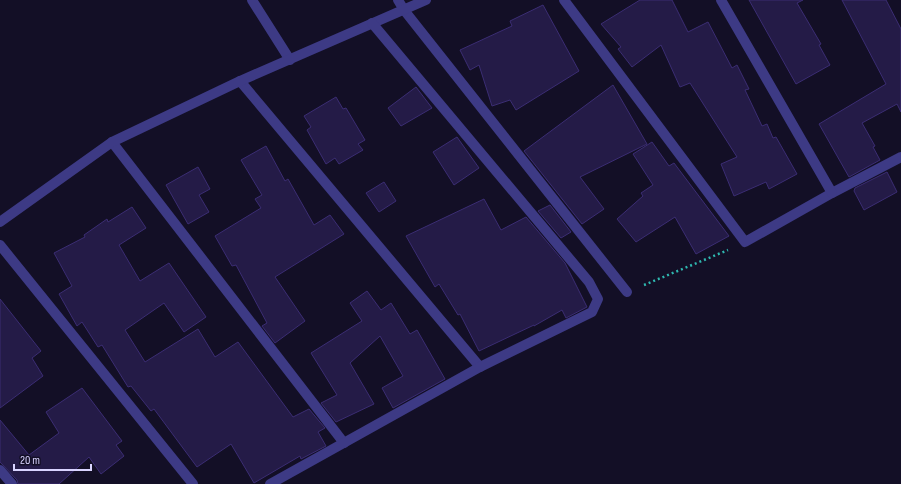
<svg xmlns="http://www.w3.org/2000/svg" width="901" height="484" viewBox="0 0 901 484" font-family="'Sofia Sans Condensed',sans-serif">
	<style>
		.building { fill: #241b47; stroke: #3b2d73 }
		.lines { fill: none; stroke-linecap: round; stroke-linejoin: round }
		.path { stroke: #2fb8b0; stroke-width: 2.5; stroke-dasharray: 2 3; stroke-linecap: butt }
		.minor { stroke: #3d3a85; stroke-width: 10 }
	</style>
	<rect width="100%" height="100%" fill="#130f26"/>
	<g class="building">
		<path d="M640 0H672L688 32 708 22 732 68 737 65 749 89 745 90 762 126 767 124 773 138 776 137 797 174 769 189 766 182 734 196 721 164 737 157 690 83 680 87 661 45 632 67 618 49 621 47 601 24Z"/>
		<path d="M749 0H803L797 3 821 44 819 45 830 65 796 84Z"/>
		<path d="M842 0H886L901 29V112L897 104 862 123 875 146 873 147 880 160 849 177 819 124 886 84Z"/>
		<path d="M543 5 579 71 516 110 510 100 492 106 479 65 470 70 460 50 512 26 510 21Z"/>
		<path d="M613 85 647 144 580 177 604 209 582 224 524 151Z"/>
		<path d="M416 87 432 108 401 126 388 108Z"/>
		<path d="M336 97 343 109 346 108 365 140 358 144 363 150 339 164 335 158 326 164 307 130 311 127 304 116Z"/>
		<path d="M457 137 479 168 454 185 433 152Z"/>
		<path d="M652 142 669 166 674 163 729 236 696 254 675 217 636 242 617 219 643 196 641 193 653 185 633 154Z"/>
		<path d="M266 146 285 181 288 179 314 225 330 215 344 234 275 277 305 321 275 343 262 326 267 323 236 265 232 266 215 236 261 208 255 199 262 195 241 160Z"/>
		<path d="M198 167 210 189 199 195 209 212 188 224 166 185Z"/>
		<path d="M887 172 897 192 864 210 854 191 855 188Z"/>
		<path d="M384 182 396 201 379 212 366 193Z"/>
		<path d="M484 199 501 230 526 217 565 263 587 307 566 318 562 310 534 326V325L479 351 460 314 458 315 439 284 435 287 406 236Z"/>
		<path d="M550 205 571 232 561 238 538 211Z"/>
		<path d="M132 207 146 228 119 245 140 281 169 263 206 317 184 332 164 303 125 330 145 362 198 329 215 357 238 342 293 417 309 409 325 428 318 432 326 446 301 459 300 456 254 483 231 444 197 467 154 409 151 411 131 386 128 387 102 345 98 347 82 322 77 326 59 294 72 286 54 253 85 237 84 235 107 219 108 222Z"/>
		<path d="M367 291 381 310 391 303 410 334 417 330 445 379 393 408 382 388 403 376 380 336 350 363 374 404 336 422 321 403 337 395 311 353 362 321 350 303Z"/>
		<path d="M0 299 41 351 32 358 43 376 0 408Z"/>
		<path d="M82 388 122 441 116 445 124 456 101 474 89 457 59 484H18L17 480 0 462V420L29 455 59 433 46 412Z"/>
	</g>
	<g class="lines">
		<path class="path" d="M644 285 728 250"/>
		<g class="minor">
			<path d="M252 0 290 60"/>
			<path d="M398 0 404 10 627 292"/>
			<path d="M564 0 745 242 832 193 901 157"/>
			<path d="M721 0 832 193"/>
			<path d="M240 81 480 367"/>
			<path d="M112 142 344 443"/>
			<path d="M0 222 112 142 240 81 426 0"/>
			<path d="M0 245 193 484"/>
			<path d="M0 470 12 484"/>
			<path d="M270 484 480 367 592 312 598 299 589 282 372 23"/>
		</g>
	</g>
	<path d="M14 464v6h77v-6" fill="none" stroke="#d9d4ff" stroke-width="2"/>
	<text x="20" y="464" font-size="12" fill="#d9d4ff" stroke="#130f26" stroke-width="3" paint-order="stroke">20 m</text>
</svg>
